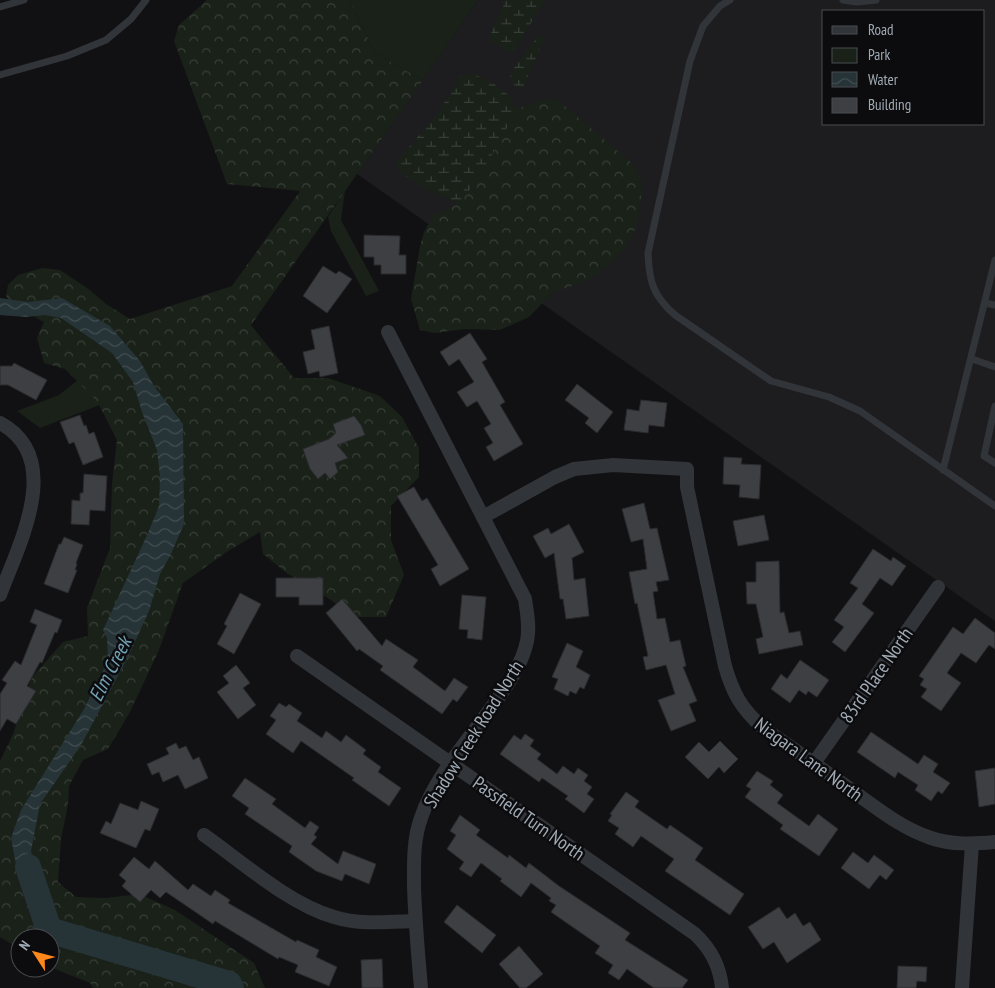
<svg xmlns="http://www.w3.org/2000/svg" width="995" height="988" viewBox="0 0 995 988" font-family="'PT Sans Narrow',sans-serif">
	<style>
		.built { fill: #1d1d20; fill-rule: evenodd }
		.green { fill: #192119 }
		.forest { fill: url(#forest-crowns) }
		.wetland { fill: url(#wetland-marsh) }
		.water { fill: url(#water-waves) }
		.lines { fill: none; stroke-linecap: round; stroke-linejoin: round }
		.river { stroke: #263337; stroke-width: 26 }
		.building { fill: #3d3f43; stroke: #2b2b2f }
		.lane { stroke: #313438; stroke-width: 7 }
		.street { stroke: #313438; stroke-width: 14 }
		.labels { text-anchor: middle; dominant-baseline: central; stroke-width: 5; stroke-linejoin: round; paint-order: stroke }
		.street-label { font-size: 19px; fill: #a1abb5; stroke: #0c0c0e }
		.water-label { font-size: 20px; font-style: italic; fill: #73a2b4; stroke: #0c0c0e }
	</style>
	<defs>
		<pattern id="forest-crowns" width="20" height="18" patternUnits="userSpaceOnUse" patternTransform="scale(1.25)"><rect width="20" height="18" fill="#192119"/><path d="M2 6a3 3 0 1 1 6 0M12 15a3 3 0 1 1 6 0" fill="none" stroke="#373f38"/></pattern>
		<pattern id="wetland-marsh" width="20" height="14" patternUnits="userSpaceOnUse" patternTransform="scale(1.25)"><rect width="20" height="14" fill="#192119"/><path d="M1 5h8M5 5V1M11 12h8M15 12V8" fill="none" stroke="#373f38"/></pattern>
		<pattern id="water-waves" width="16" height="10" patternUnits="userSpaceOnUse" patternTransform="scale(1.25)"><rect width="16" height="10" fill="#263337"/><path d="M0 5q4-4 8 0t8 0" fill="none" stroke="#424e52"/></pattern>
	</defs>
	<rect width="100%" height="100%" fill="#111113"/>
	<path class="built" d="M478 0H995V621L357 174ZM824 11H984V124H824Z"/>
	<g class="green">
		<path d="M349 0H478L423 80 375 53Z"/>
		<path d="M345 191 341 220 379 291 366 296 331 231 328 217Z"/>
		<path d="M112 353 134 392 40 428 17 411 59 395Z"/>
	</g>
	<g class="forest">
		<path d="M207 0H349L375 53 423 80 251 325 294 378H328L380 396 402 417 419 448V477L391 506V540L404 575 386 617H355L315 589 288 574 263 554 260 532 228 551 183 583 159 650 130 712 108 749 83 760 69 786 68 805 61 839 58 882 76 897 106 898 139 894 175 910 254 963 265 988H93L90 983 50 967V938H20V949L0 937V761L13 734 32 677 63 642 88 636 87 608 110 548 112 483 117 440 97 401 65 369 44 363 37 338 44 322 33 316 16 312 6 296 8 285 18 275 42 268 60 270 90 290 106 304 130 319 232 286 300 191 227 184 174 41 179 25Z"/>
		<path d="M546 99 559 101 633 164 641 179V201L636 228 624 249 607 266 585 282 553 292 529 317 500 330 466 329 434 333 420 330 411 299 420 246 424 232 434 214 442 212 460 203 485 168 517 109Z"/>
	</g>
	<g class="wetland">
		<path d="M506 0H545L515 49 510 52 492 42 489 38Z"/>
		<path d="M539 35 544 39 523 88 513 85 510 77 514 68Z"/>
		<path d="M470 73C489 80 509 90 517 109L485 168 460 203C438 196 414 184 396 169L398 160 438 113 461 76Z"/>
	</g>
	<path class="water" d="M0 298 28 302 62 298 110 326 140 361 154 386 183 424 184 524 171 554 160 574 149 611 128 657 81 745 40 804 31 851 43 899 34 904 17 870 11 838 21 810 84 709 108 660 107 638 103 630 148 533 159 506 160 477 157 450 142 412 133 382 112 353 61 318 45 315 26 317 0 315Z"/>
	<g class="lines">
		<path class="river" d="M28 867 49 930 229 984 231 988"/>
	</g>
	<g class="building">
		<path d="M364 235 400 236 399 255H406V274H381V265H374V257H364Z"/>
		<path d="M323 266 336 274 339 271 352 279 327 313 303 296Z"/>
		<path d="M329 326 338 373 320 377 319 371 308 374 303 352 315 349 311 330Z"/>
		<path d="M470 333 487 359 482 362 505 402 500 405 523 444 494 461 486 447 493 443 484 428 491 424 477 401 467 407 457 392 474 382 459 359 449 366 440 352Z"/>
		<path d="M14 363 47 380 36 400 8 385H0V366H12Z"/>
		<path d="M577 384 613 412 597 433 585 423 589 418 565 400Z"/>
		<path d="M641 400 667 403 664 427 649 425 648 433 624 430 627 409 639 411Z"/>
		<path d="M80 415 84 426 86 425 89 434 94 432 103 457 83 465 74 442 69 444 60 422Z"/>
		<path d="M354 416 361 425 365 435 337 445 348 458 335 463 338 472 330 479 325 473 318 479 310 469 303 449 329 439 336 433 333 424Z"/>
		<path d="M724 457 742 458 741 464 761 465 759 499 739 497 740 485 723 484Z"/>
		<path d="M84 474 107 476 105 511 90 510 89 525 71 524 72 500 80 501V493H83Z"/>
		<path d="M414 487 422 501 427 498 469 569 440 586 431 569 438 565 397 496Z"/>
		<path d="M644 503 650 529 657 528 669 580 656 582 658 591 653 592 657 619 665 618 670 642 680 640 686 666 683 667 697 701 689 704 696 721 671 731 658 700 675 694 666 665 646 670 643 657 648 656 637 603 635 604 629 572 647 569 643 539 631 542 622 509Z"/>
		<path d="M764 515 769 540 738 546 733 521Z"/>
		<path d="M569 524 584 552 572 558 574 580 585 578 589 616 566 619 563 599H560L554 553 545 558 533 536 548 528 551 534Z"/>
		<path d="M64 537 83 545 76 563 77 564 75 570H77L68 593 44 584 59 544H61Z"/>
		<path d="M873 549 891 561 893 557 906 566 892 586 880 578 862 604 874 613 845 652 832 642 844 627 834 620 858 588 850 583Z"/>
		<path d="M779 561 780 613 784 612 789 633 800 631 803 645 759 654 756 639 763 637 756 604H747L746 582H756V562Z"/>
		<path d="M276 578H323V605H299V597H276Z"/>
		<path d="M240 593 261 604 234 654 217 644 227 626 224 624Z"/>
		<path d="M462 595 486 597 482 640 467 638 468 630 459 629Z"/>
		<path d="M342 599 382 646 386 639 418 660 413 667 445 691 454 678 468 687 457 702 453 699 442 714 380 670 383 666 359 649 357 651 326 613Z"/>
		<path d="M35 609 62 620 57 633 55 632 42 663 40 662 27 686 36 691 16 724 7 719 0 731V694L7 683 2 680 15 661 21 665 37 625 30 622Z"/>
		<path d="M975 618 995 633V649L989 645 976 663 961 653 947 673 961 683 941 711 921 697 927 689 920 685 924 679 919 676 953 627 963 634Z"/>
		<path d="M567 643 583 651 576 667 590 675 584 689 580 687 576 694 570 691 568 696 554 689 558 679 552 677Z"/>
		<path d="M800 660 829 680 817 697 808 691 806 695 799 690 790 703 771 689 781 674 787 679Z"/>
		<path d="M236 665 250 683 243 688 256 705 238 719 217 692 229 683 223 676Z"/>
		<path d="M279 703 286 707 289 704 302 713 297 721 322 738 326 731 341 742 346 735 366 750 363 754 381 767 378 772 401 788 389 806 352 780 354 778 301 741 293 753 266 734 276 720 270 716Z"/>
		<path d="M871 732 918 764 924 755 938 764 933 772 950 783 942 794 938 791 931 801 915 790 918 785 898 772 895 778 857 752Z"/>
		<path d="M525 734 534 740 530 746 541 754 537 759 557 774 563 766 574 774 578 768 588 775 584 781 592 787 587 794 594 799 584 813 565 799 568 796 542 778 539 782 500 754 514 735 521 740Z"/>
		<path d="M720 741 738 759 724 773 719 767 708 779 685 757 699 742 709 752Z"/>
		<path d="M176 743 179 749 186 746 193 760 199 757 208 778 185 789 178 775 163 782 159 772 152 775 147 764 169 754 166 748Z"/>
		<path d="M995 768V804L979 807 975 771Z"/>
		<path d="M757 771 773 781 770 785 783 795 777 803 809 826 818 814 838 829 819 856 780 829 783 825 745 797 751 789 746 786Z"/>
		<path d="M245 778 276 799 272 804 305 828 310 821 319 827 314 835 317 837 311 844 338 864 343 851 376 864 369 884 345 874 342 881 316 871 289 852 292 846 245 814 249 808 232 796Z"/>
		<path d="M626 792 639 801 635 807 667 829 670 825 703 848 695 860 744 894 730 915 665 871 674 859 641 836 633 847 615 834 619 828 608 821 612 815 610 814Z"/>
		<path d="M141 801 159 809 150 831 145 829 136 848 100 833 106 821 111 824 120 803 138 810Z"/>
		<path d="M460 815 480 830 476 835 508 858 509 855 526 868 529 863 559 886 630 933 625 940 688 980 682 988H654L627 969 619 980 608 973 613 965 595 953 600 946 551 912 556 905 549 901 551 898 531 883 521 897 500 881 502 879 481 863 471 877 459 869 464 862 447 849 456 835 450 831Z"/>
		<path d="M853 852 868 863 874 855 894 870 886 880 880 875 869 889 841 868Z"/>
		<path d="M134 857 149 869 155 861 188 890 193 884 211 896 215 890 230 900 228 903 296 942 297 940 319 950 316 957 337 967 329 986 295 972 298 965 279 957 278 959 215 921 213 924 166 892 160 898 151 890 140 902 122 886 126 881 119 875Z"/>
		<path d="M457 905 496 935 482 953 444 922Z"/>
		<path d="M779 907 787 919 795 913 803 926 810 922 821 940 787 963 774 942 763 949 748 927Z"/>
		<path d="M519 946 543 974 526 988H520L499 964Z"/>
		<path d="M382 959 383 988H362L361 960Z"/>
		<path d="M898 966 927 967 926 982 917 981 916 988H897Z"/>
	</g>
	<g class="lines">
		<g class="lane">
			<path d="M730 0 720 6 703 26 690 61 648 253C649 281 653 296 675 315L771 381 829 397 860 411 995 506"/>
			<path d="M843 0 857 2 876 0"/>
			<path d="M0 7 24 0"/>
			<path d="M0 75 67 56 106 40 131 19 146 0"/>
			<path d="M985 303 995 305"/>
			<path d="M972 359 995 367"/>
			<path d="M995 406 984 456 995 463"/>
			<path d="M943 470 995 260"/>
		</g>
		<g class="street">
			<path d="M388 332 525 599C527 613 530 627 527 641 522 665 508 684 494 704 469 739 434 778 421 818 413 840 414 863 414 886 415 920 418 954 421 988"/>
			<path d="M0 423C65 458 19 544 0 595"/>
			<path d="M483 517 555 477 574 469 613 465 687 469V487L725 666C733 694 741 708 763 728 792 748 821 768 850 789 875 807 901 828 931 838 952 845 973 844 995 842"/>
			<path d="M297 656 695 934C711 949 720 966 722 988"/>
			<path d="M814 763 938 587"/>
			<path d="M204 835C242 862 289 904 334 917 360 925 388 922 415 921"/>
			<path d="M962 988 972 844"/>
		</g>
	</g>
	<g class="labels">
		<g class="street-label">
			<text transform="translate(876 675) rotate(-55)">83rd Place North</text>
			<text transform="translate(473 734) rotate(-58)">Shadow Creek Road North</text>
			<text transform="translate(809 759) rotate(36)">Niagara Lane North</text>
			<text transform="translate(529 818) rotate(35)">Passfield Turn North</text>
		</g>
		<g class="water-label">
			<text transform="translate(110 669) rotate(-63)">Elm Creek</text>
		</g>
	</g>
	<rect x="822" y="10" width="162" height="115" fill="#0c0c0e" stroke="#484c51"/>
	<rect x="832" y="26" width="25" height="8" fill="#313438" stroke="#484c51"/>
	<text x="868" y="35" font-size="15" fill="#a1abb5">Road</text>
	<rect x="832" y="48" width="25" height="15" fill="#192119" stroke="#484c51"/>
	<text x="868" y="60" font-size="15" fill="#a1abb5">Park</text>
	<rect x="832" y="72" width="25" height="15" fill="url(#water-waves)" stroke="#484c51"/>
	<text x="868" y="85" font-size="15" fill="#a1abb5">Water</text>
	<rect x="832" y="98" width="25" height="15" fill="#3d3f43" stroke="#484c51"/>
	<text x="868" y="110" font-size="15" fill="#a1abb5">Building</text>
	<g transform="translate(35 953) rotate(306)"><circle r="24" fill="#0c0c0e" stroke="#484c51"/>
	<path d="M0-4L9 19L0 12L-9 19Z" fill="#ff881c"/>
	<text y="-8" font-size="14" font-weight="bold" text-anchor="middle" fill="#a1abb5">N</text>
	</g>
</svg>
